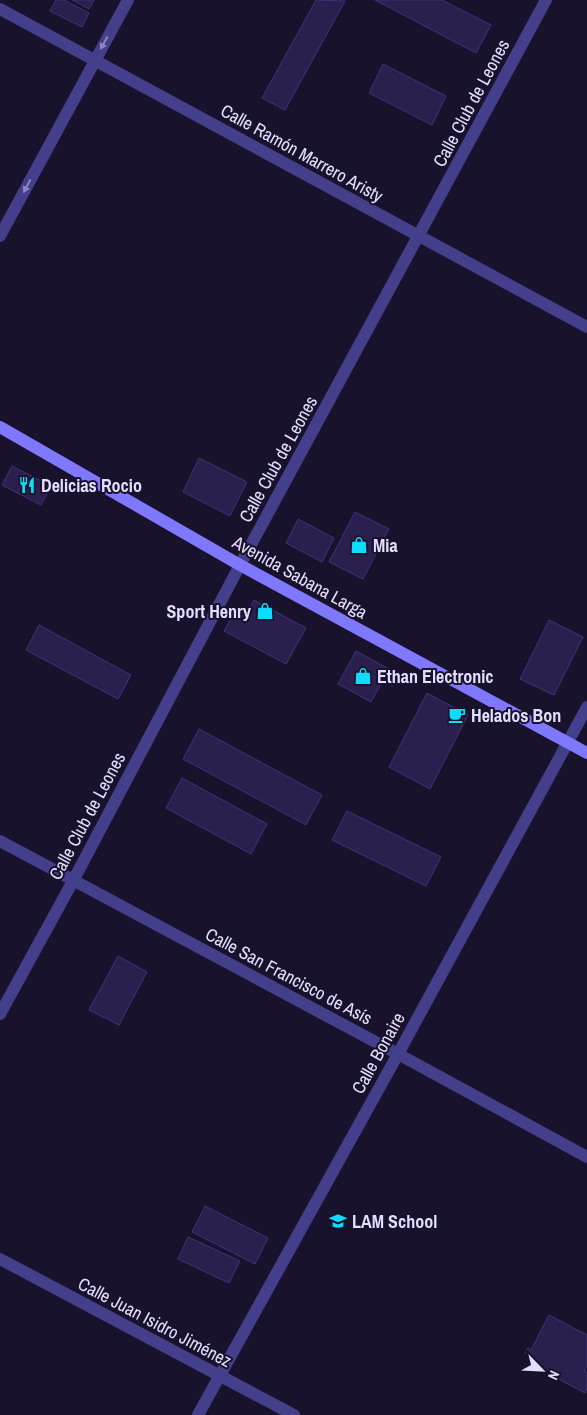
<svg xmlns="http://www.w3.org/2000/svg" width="587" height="1415" viewBox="0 0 587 1415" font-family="'Archivo Narrow',sans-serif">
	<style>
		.building { fill: #2a1f4d; stroke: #423178 }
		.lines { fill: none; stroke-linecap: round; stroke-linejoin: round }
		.minor { stroke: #443f8a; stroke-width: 12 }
		.tertiary { stroke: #443f8a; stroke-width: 12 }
		.secondary { stroke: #7f77fc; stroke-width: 12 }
		.oneway { fill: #8c87be }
		.labels { text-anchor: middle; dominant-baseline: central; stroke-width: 4; stroke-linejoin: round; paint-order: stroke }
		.street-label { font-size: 18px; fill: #e3defe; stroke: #18122c }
		.poi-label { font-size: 18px; font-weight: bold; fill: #e3defe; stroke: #18122c; text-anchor: start }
	</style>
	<rect width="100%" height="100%" fill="#18122c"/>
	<g class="building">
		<path d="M56 0H64L89 13 82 27 50 11Z"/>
		<path d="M72 0H94L89 9Z"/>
		<path d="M316 0 345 1 285 110 262 98Z"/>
		<path d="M375 0H442L491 25 476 53Z"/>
		<path d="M383 64 446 96 432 125 369 93Z"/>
		<path d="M199 458 247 482 230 516 183 492Z"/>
		<path d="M12 466 51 486 41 505 2 485Z"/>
		<path d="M355 512 389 529 363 579 329 562Z"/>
		<path d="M298 519 334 538 322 562 286 543Z"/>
		<path d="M254 600 306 628 286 664 224 631 235 611 245 617Z"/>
		<path d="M549 620 583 637 554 695 520 679Z"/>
		<path d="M39 625 131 675 118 699 26 650Z"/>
		<path d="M356 651 389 669 371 702 338 684Z"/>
		<path d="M427 693 468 715 430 789 389 767Z"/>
		<path d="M199 729 322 795 306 825 183 759Z"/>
		<path d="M182 778 267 824 251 854 166 808Z"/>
		<path d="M347 811 441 857 426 886 332 840Z"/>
		<path d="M118 956 147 972 119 1025 89 1010Z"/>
		<path d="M205 1206 268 1238 255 1264 192 1232Z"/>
		<path d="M188 1237 240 1261 229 1283 178 1259Z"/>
		<path d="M549 1315 587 1335V1366L584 1371 587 1373V1388L585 1393 530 1364 533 1357 525 1353 528 1348 531 1350Z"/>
	</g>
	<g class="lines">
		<g class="minor">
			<path d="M0 9 587 327"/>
			<path d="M0 841 398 1054 587 1157"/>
			<path d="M0 1014 73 881 240 565 546 0"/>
			<path d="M0 1259 294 1415"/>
			<path d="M198 1415 398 1054 587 707"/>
		</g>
		<path class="tertiary" d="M0 236 128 0"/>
		<path class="secondary" d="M0 427 240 565 587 753"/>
	</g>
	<defs><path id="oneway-solid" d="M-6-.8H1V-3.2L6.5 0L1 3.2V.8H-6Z" transform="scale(1.25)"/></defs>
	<g class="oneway">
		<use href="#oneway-solid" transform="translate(104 43) rotate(119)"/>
		<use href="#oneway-solid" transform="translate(27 186) rotate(118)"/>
	</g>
	<defs>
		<g id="restaurant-bare" transform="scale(1.35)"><path d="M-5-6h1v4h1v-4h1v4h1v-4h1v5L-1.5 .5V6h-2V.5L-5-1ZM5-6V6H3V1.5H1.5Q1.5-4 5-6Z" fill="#0fdbfa" stroke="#18122c" stroke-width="2.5" paint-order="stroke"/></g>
		<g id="shop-bare" transform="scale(1.35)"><path d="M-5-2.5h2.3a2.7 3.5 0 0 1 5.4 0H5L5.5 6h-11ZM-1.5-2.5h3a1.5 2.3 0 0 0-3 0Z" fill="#0fdbfa" stroke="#18122c" stroke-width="2.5" paint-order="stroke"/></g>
		<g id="cafe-bare" transform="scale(1.35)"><path d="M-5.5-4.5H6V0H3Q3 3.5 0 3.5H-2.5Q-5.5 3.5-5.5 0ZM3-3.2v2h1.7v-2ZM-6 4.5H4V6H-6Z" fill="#0fdbfa" stroke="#18122c" stroke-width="2.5" paint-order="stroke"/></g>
		<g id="school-bare" transform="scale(1.35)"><path d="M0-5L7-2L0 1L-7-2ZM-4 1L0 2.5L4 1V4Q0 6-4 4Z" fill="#0fdbfa" stroke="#18122c" stroke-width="2.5" paint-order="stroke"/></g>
	</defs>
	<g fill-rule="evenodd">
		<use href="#restaurant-bare" x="27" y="485"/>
		<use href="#shop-bare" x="359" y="545"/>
		<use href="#shop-bare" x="265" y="611"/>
		<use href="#shop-bare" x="363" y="676"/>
		<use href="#cafe-bare" x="457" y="715"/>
		<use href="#school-bare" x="338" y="1221"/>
	</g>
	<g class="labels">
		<g class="street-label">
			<text transform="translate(471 103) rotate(-62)">Calle Club de Leones</text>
			<text transform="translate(302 153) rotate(29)">Calle Ramón Marrero Aristy</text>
			<text transform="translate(278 459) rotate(-61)">Calle Club de Leones</text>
			<text transform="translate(300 577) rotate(29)">Avenida Sabana Larga</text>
			<text transform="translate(87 816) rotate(-62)">Calle Club de Leones</text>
			<text transform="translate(289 976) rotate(28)">Calle San Francisco de Asís</text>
			<text transform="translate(378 1053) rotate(-61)">Calle Bonaire</text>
			<text transform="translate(155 1322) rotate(28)">Calle Juan Isidro Jiménez</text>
		</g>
		<g class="poi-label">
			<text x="41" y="485">Delicias Rocio</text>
			<text x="373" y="545">Mia</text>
			<text x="251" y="611" text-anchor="end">Sport Henry</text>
			<text x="377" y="676">Ethan Electronic</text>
			<text x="471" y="715">Helados Bon</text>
			<text x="352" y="1221">LAM School</text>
		</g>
	</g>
	<g transform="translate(542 1370) rotate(114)" stroke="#18122c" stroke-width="4" paint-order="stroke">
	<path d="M0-4L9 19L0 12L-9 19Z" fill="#e3defe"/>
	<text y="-8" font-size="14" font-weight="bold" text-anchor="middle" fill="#e3defe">N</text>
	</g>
</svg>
